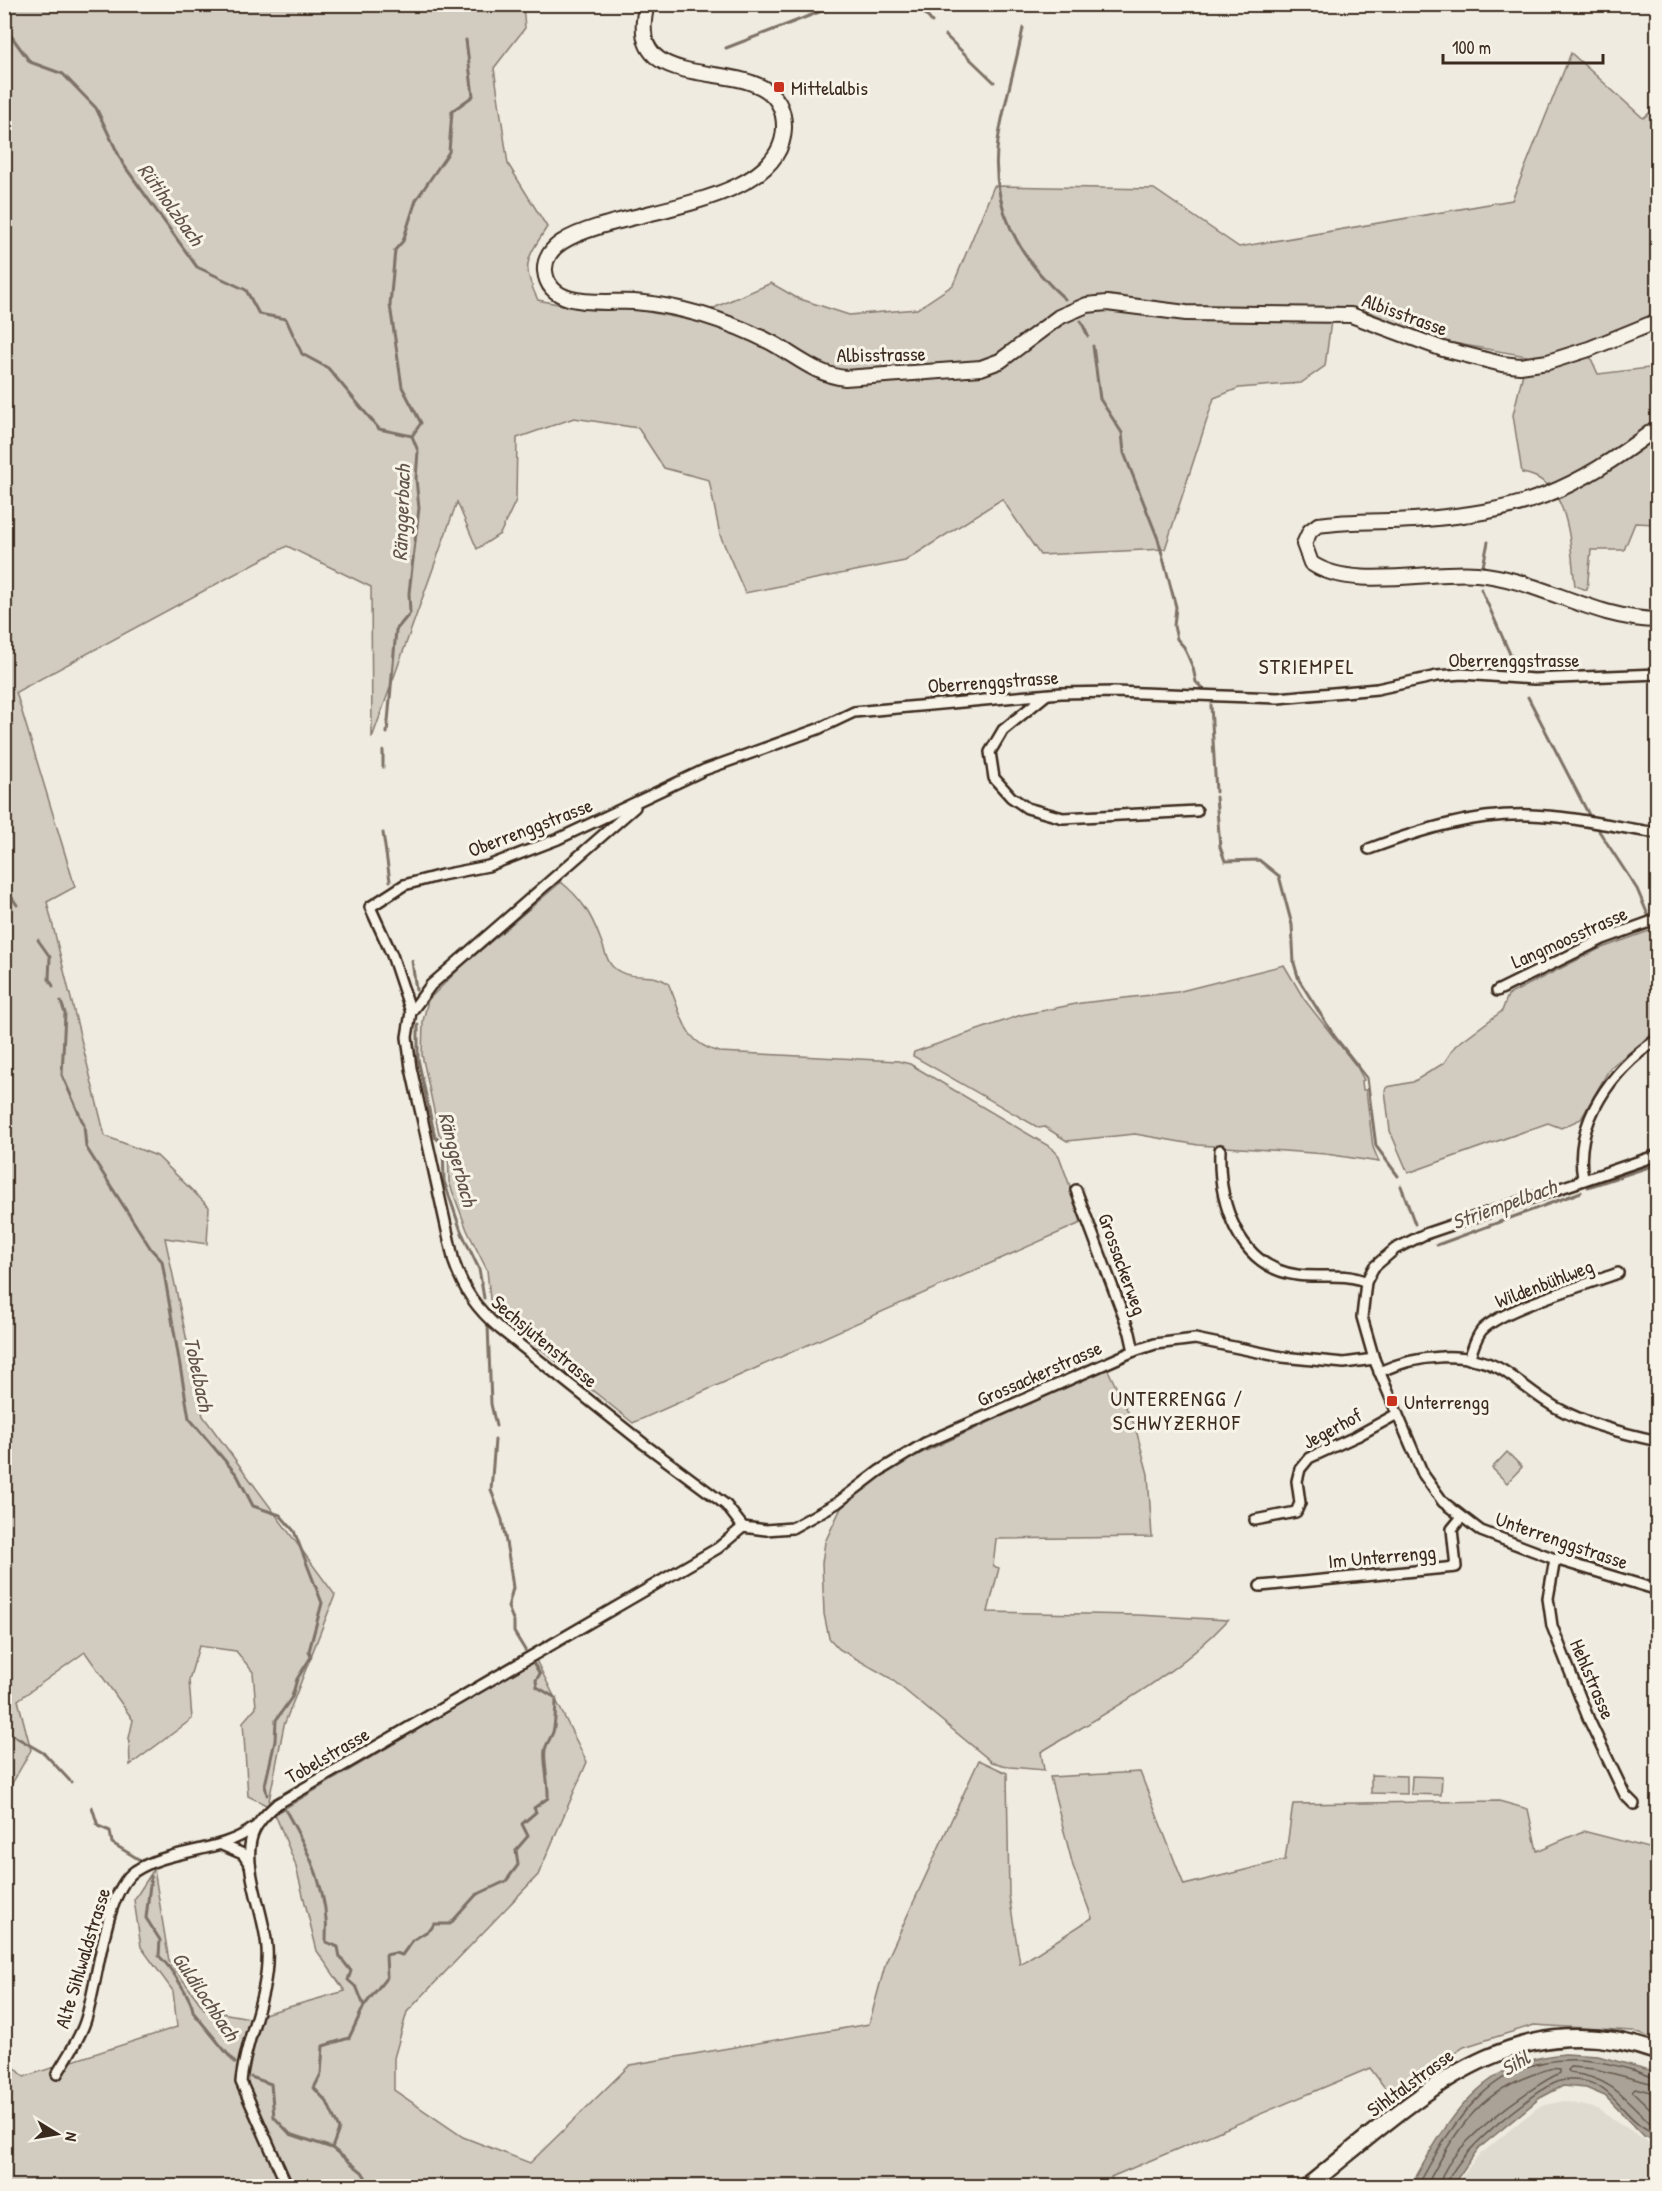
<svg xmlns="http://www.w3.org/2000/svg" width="1662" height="2191" viewBox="0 0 1662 2191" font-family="'Patrick Hand',sans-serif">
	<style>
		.built { fill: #e0dbd0 }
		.green { fill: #d1cbc0; stroke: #867a6f; stroke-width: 1.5 }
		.water { fill: #aaa296; stroke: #7e7266; stroke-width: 1.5 }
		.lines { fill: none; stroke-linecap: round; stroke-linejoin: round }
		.shore { stroke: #675a4e; stroke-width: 1.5 }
		.stream { stroke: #7e7266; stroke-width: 3 }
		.street-casing { stroke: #3b2a1e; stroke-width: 14 }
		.secondary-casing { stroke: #3b2a1e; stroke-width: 18 }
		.primary-casing { stroke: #3b2a1e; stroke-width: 20 }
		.street { stroke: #f7f3e8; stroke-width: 9 }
		.secondary { stroke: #f7f3e8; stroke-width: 14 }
		.primary { stroke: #f7f3e8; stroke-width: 15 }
		.poi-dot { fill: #c8321e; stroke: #f7f3e8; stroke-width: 2 }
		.labels { text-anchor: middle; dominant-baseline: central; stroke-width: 6; stroke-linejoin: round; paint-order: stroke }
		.poi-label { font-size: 20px; fill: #3b2a1e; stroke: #f7f3e8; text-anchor: start }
		.street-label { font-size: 20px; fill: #3b2a1e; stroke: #f7f3e8 }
		.water-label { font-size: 21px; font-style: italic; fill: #625448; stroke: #f7f3e8 }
		.neighbourhood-label { font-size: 21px; letter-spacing: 1.5px; fill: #3b2a1e; stroke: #f7f3e8 }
	</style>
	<rect width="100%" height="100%" fill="#efebe0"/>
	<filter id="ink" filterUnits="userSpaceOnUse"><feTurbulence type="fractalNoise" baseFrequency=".0167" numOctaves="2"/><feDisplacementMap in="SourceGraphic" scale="12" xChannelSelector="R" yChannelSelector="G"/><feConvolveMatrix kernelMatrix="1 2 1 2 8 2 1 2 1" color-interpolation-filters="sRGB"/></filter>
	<g filter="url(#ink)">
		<path class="built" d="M1563 2101 1598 2109 1647 2141 1657 2158V2186H1454L1477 2157 1538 2107Z"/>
		<g class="green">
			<path d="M5 5H523L525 28 494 68 508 164 547 227C527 259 520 264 538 300L583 309 628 308 694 321C716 303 745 296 771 283L797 298 849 315 917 309 953 285 994 186 1154 189 1239 247 1512 200 1571 53 1643 118 1657 107V312L1585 345 1598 374 1657 367V524L1635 523 1624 550H1591L1587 590 1575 586C1570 549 1572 480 1522 473L1513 415 1527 356 1435 340 1362 309 1333 306 1325 366 1301 383 1239 388 1214 398 1165 549 1040 555 1002 499 905 561 745 593 720 535 709 480 664 468 638 428 574 418 517 438 516 500 500 534 477 549 457 502 372 738 371 587 287 546 16 692 75 887 47 902 105 1136 157 1156 209 1207 207 1244 165 1238 203 1416 335 1595 284 1725 268 1806 248 1796 243 1722 256 1707 253 1672 236 1651 199 1646 189 1680 192 1719 130 1765 129 1738 133 1720 85 1652 18 1700 31 1750 5 1796Z"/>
			<path d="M561 882C581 898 591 914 600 938 604 947 606 961 613 967 631 983 650 970 668 983 683 1014 681 1042 719 1052L898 1061 910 1064 1052 1148 1059 1156 1083 1222 633 1423 491 1309 487 1270 467 1230 449 1182 448 1144 439 1134 422 1055 423 1021 428 1000 461 967Z"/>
			<path d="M1649 931 1657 938V1030L1610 1068 1581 1119 1561 1128 1548 1123 1408 1173 1390 1131 1385 1090 1387 1087 1413 1082 1444 1063 1455 1046 1502 1011 1508 995 1599 949Z"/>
			<path d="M1284 965 1304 999 1357 1067 1364 1080 1362 1081 1363 1090H1366L1373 1147 1379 1162 1326 1154 1198 1145 1135 1134 1067 1141 1045 1127 1039 1128 913 1056 914 1052 1021 1015 1081 1003 1177 992Z"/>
			<path d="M1107 1368 1135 1426 1148 1474 1152 1537 996 1539 993 1566 999 1568 988 1612 1138 1615 1228 1620C1175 1677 1107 1712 1041 1752L1044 1770 1010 1767 992 1762 890 1678 839 1649 829 1638 824 1614 822 1563 825 1542 841 1508 849 1499 900 1463Z"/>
			<path d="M1507 1452 1522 1467 1507 1483 1492 1468Z"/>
			<path d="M536 1660 587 1762 538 1875 407 2012 394 2058V2090L463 2137 530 2163 630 2065 869 2024 886 1962 979 1760 1007 1773 1009 1895 1020 1964 1092 1918 1073 1866 1050 1777 1140 1772 1184 1885 1285 1860 1293 1804 1499 1801 1528 1809 1537 1851 1583 1831 1657 1850V2040L1632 2031 1534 2025 1464 2047 1391 2096 1370 2068 1111 2177 1115 2186H5L4 2056 24 2077 177 2027 173 1991 141 1947 134 1900 154 1869 169 1961 205 2010 250 2018 345 1991 317 1951 295 1863 275 1814Z"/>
			<path d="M1371 1775 1407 1776V1794L1371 1793Z"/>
			<path d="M1412 1776 1442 1777 1441 1795 1411 1794Z"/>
		</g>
		<path class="water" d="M1565 2054 1598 2056 1657 2072V2139L1645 2137 1605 2096 1586 2088 1563 2086 1540 2098 1478 2149 1452 2186H1411C1447 2120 1481 2060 1565 2054Z"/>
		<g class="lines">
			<g class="shore">
				<path d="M1658 2085 1595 2069 1571 2067 1568 2070 1570 2073C1610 2077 1624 2097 1651 2124L1658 2126"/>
				<path d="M1658 2094 1635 2088 1632 2091 1658 2116"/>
				<path d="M1418 2186C1454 2119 1494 2054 1581 2060 1599 2061 1619 2066 1636 2071 1643 2073 1649 2077 1658 2078"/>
				<path d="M1426 2186C1452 2138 1474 2096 1529 2076 1539 2072 1550 2067 1560 2069V2073C1528 2088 1442 2150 1440 2186"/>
				<path d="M1447 2186C1450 2158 1533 2090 1560 2081 1567 2079 1581 2080 1588 2082 1617 2090 1629 2128 1658 2133"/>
			</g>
			<g class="stream">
				<path d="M917 4 932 22"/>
				<path d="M1021 4V7"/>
				<path d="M4 26 30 62 63 74 96 108 123 164 197 267 246 290 259 314 286 319 302 354 328 368 379 429 412 436"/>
				<path d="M1023 28C1016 66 1004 102 998 141 989 204 1019 259 1065 299"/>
				<path d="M945 35 994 82"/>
				<path d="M726 48 840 4"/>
				<path d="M1081 321 1088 336"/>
				<path d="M1093 346 1100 399 1122 433 1124 453 1158 539 1176 607 1174 626 1177 639 1184 647 1193 668 1196 682 1205 691"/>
				<path d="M1483 566 1488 542"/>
				<path d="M1481 589 1518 672"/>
				<path d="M1528 697 1589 815"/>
				<path d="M1211 705 1216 792"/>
				<path d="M387 733 396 630 410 613 409 593 419 508 416 479 418 451 412 436 421 423 402 387 390 305 395 250 403 241 416 200 449 152 452 111 473 96 466 40"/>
				<path d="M383 767V751"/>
				<path d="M1216 797 1220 847 1225 861 1259 860 1279 876 1292 925 1294 963 1299 980 1335 1037 1367 1078 1376 1146 1398 1176"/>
				<path d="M1599 831 1637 889 1648 915"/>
				<path d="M383 833 390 881"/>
				<path d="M4 886 17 905"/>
				<path d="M38 940 50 957 49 979 53 986"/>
				<path d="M412 961 416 990"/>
				<path d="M61 1002 65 1013 62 1075 84 1125 86 1147 151 1249 162 1261 189 1418 237 1475 253 1506 280 1515 294 1531 322 1603 309 1651 311 1657 297 1679 292 1697 276 1720 275 1741 265 1785 267 1795"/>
				<path d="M418 1025V1059L435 1137 443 1144 444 1181 461 1231 479 1269 484 1298"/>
				<path d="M1401 1186 1415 1224"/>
				<path d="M1588 1187 1658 1164"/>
				<path d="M1437 1245 1581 1192"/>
				<path d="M488 1325 491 1404 496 1426"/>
				<path d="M495 1440 491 1490 502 1520 509 1559 513 1588 508 1607 514 1622V1632L525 1650"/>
				<path d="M4 1710 9 1733 45 1754 71 1782"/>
				<path d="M92 1807 98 1826 110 1831 112 1843 140 1860"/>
				<path d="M286 1811C310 1854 330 1893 326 1942L338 1947 340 1957 351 1971 348 1980 357 1988 364 2006"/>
				<path d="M151 1876 146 1918 160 1940 159 1956C169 1965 193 2000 193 2012L235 2063"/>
				<path d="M251 2077 271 2084 274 2117 290 2134 332 2148"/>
				<path d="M371 2186 362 2172 332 2148 339 2129 327 2102 314 2088 321 2074 323 2046 349 2038 364 2006 387 1977 386 1955 395 1953 402 1955 413 1940 431 1929 434 1924H450L476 1895 506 1881 518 1865 516 1850 528 1836 522 1824 536 1812 534 1808 548 1798C549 1785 543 1759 545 1750 546 1744 551 1738 553 1732 555 1725 556 1706 556 1698L537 1687 536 1680 540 1674 534 1664"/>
			</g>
			<g class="street-casing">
				<g id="street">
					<path d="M1046 695 1003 730 990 752 994 778 1011 797 1027 808 1063 818 1197 811"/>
					<path d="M1369 849C1420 830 1474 813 1530 815 1572 816 1615 827 1658 833"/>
					<path d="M1497 991 1603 939 1658 919"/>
					<path d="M411 1012 431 985 635 807"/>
					<path d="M1220 1150C1218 1202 1238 1267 1297 1275 1319 1278 1346 1272 1366 1282"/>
					<path d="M1658 1155 1425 1234 1395 1249 1374 1267 1366 1282 1362 1317 1374 1359 1423 1474 1443 1502 1481 1531 1555 1559 1658 1590"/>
					<path d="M1583 1178C1573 1123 1612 1069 1658 1039"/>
					<path d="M1076 1190 1130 1333 1134 1351"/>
					<path d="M1469 1359C1473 1349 1475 1338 1482 1330 1504 1308 1586 1285 1618 1273"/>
					<path d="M1379 1372C1416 1355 1468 1349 1504 1371 1522 1383 1538 1398 1557 1408 1586 1424 1625 1434 1658 1441"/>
					<path d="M1255 1520 1296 1512 1300 1503 1297 1481 1300 1469 1309 1458 1357 1436 1397 1414"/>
					<path d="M743 1527 726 1505 644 1444 500 1329C477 1309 464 1291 454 1262L411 1068 407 1037 411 1012 392 955 370 907 404 885 442 875 488 866 558 839 704 770 818 729 854 712 1061 693 1114 692 1278 698 1377 689 1437 676 1462 674 1534 679 1658 674"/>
					<path d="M743 1527 766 1530 792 1528 837 1503 879 1471 925 1443 1134 1351 1155 1344 1195 1339 1282 1357 1344 1363 1374 1359"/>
					<path d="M1555 1559 1548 1598 1552 1626 1589 1720 1625 1795 1634 1804"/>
					<path d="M1260 1586 1456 1567 1452 1529 1461 1518"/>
					<path d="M222 1845 243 1854 250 1865"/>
					<path d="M57 2074C67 2057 79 2040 85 2022 98 1985 104 1892 135 1871 171 1848 219 1854 255 1827"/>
					<path d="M287 2186 241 2082C245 2037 270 1995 267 1948 265 1916 244 1871 251 1840 254 1825 266 1814 277 1804L718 1548 743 1527"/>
				</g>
			</g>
			<g class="secondary-casing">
				<g id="secondary">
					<path d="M647 4C618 114 786 38 784 128 782 209 613 208 562 242 552 248 544 259 545 271 549 311 606 300 634 302 682 306 729 321 772 343 796 356 817 375 845 378L981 368 1000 361 1059 317 1087 305 1107 303 1186 313 1351 315 1443 349 1502 364 1520 366 1548 362 1589 349 1658 321"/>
					<path d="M1658 427C1571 493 1524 512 1414 520 1383 522 1350 520 1318 525L1310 531 1304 544 1311 563C1351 591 1431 570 1477 574 1538 579 1592 619 1658 620"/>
				</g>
			</g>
			<g class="primary-casing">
				<path id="primary" d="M1308 2186C1413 2102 1510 1999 1658 2052"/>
			</g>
			<use href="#street" class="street"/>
			<use href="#secondary" class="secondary"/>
			<use href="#primary" class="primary"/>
		</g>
	</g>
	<g class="poi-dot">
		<rect x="773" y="81" width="12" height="12" rx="3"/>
		<rect x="1386" y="1395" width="12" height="12" rx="3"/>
	</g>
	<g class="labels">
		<g class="poi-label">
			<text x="791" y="87">Mittelalbis</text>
			<text x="1404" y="1401">Unterrengg</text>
		</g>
		<g class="street-label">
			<text transform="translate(1405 314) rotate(20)">Albisstrasse</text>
			<text transform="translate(881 354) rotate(-1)">Albisstrasse</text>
			<text x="1514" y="659">Oberrenggstrasse</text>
			<text transform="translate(993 681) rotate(-4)">Oberrenggstrasse</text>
			<text transform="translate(530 827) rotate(-21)">Oberrenggstrasse</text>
			<text transform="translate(1569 937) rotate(-24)">Langmoosstrasse</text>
			<text transform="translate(1123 1264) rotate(70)">Grossackerweg</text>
			<text transform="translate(1544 1283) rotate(-21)">Wildenbühlweg</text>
			<text transform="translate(545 1341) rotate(40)">Sechsjutenstrasse</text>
			<text transform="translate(1039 1373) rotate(-24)">Grossackerstrasse</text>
			<text transform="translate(1332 1428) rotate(-28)">Jegerhof</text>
			<text transform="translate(1562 1540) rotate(19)">Unterrenggstrasse</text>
			<text transform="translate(1382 1556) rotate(-5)">Im Unterrengg</text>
			<text transform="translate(1593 1679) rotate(67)">Hehlstrasse</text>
			<text transform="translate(327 1755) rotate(-30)">Tobelstrasse</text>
			<text transform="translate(82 1958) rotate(-73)">Alte Sihlwaldstrasse</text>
			<text transform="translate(1410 2082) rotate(-36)">Sihltalstrasse</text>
		</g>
		<g class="water-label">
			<text transform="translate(171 204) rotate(54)">Rütiholzbach</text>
			<text transform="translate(401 513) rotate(-88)">Ränggerbach</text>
			<text transform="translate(458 1159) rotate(75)">Ränggerbach</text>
			<text transform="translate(1504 1204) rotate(-20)">Striempelbach</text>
			<text transform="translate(199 1374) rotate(78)">Tobelbach</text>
			<text transform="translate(206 1996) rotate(56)">Guldilochbach</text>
			<text transform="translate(1515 2063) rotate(-31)">Sihl</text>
		</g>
		<g class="neighbourhood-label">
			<text x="1307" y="666">STRIEMPEL</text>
			<text x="1177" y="1398">UNTERRENGG /<tspan x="1177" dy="24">SCHWYZERHOF</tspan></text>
		</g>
	</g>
	<rect width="1662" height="2191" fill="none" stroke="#f7f3e8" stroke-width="24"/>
	<rect x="12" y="12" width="1638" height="2167" fill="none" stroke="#3b2a1e" stroke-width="2" filter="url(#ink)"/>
	<g transform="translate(57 2134) rotate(101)" stroke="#f7f3e8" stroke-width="4.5" paint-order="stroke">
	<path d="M0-4.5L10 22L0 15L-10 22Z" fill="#3b2a1e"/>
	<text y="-9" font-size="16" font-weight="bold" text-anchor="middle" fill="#3b2a1e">N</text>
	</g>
	<path d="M1443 54v9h160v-9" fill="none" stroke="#3b2a1e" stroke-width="3"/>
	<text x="1452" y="54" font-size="18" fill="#3b2a1e" stroke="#f7f3e8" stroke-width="4.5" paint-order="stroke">100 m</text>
</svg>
